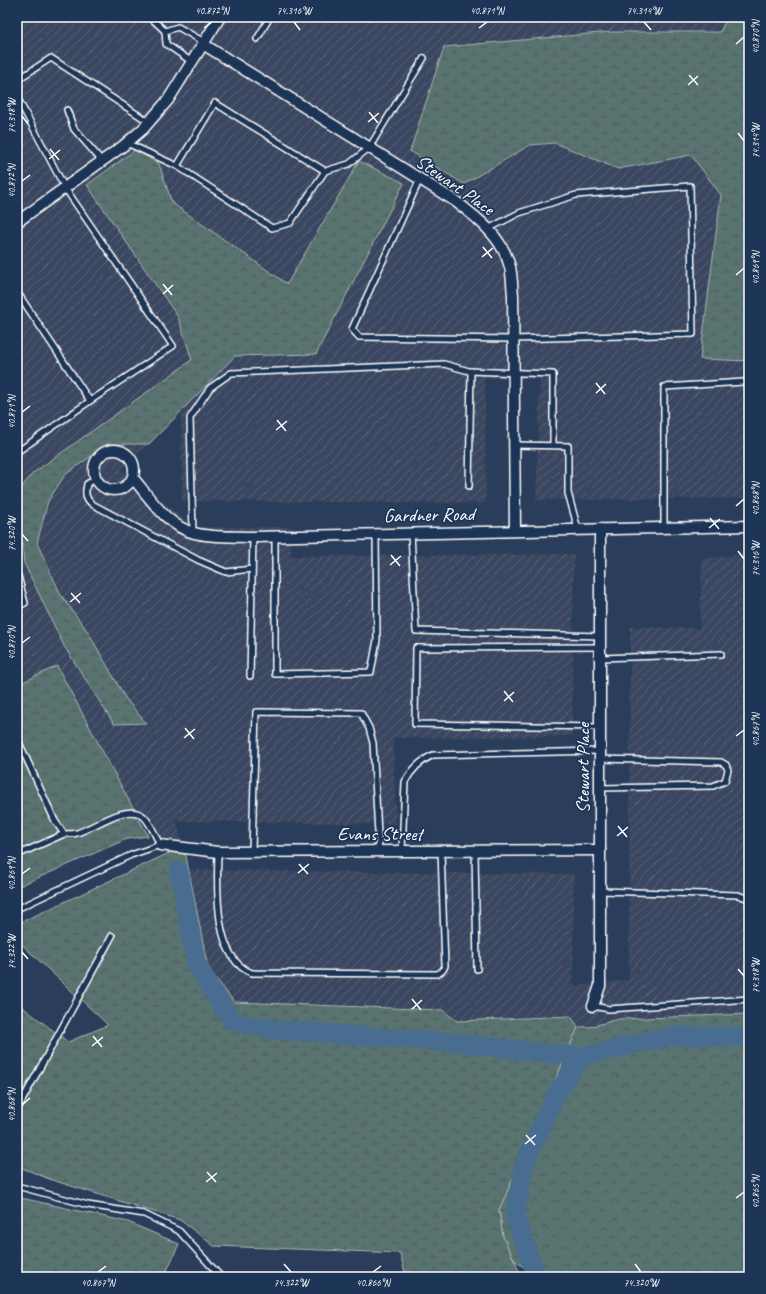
<svg xmlns="http://www.w3.org/2000/svg" width="766" height="1294" viewBox="0 0 766 1294" font-family="Caveat,sans-serif">
	<style>
		.industrial { fill: url(#industrial-furrows) }
		.forest { fill: url(#forest-crowns); stroke: #acb9b7 }
		.wetland { fill: url(#wetland-marsh); stroke: #acb9b7 }
		.lines { fill: none; stroke-linecap: round; stroke-linejoin: round }
		.river { stroke: #486d90; stroke-width: 19 }
		.service-casing { stroke: #fff; stroke-width: 8 }
		.minor-casing { stroke: #fff; stroke-width: 13 }
		.service { stroke: #1d3557; stroke-width: 5 }
		.minor { stroke: #1d3557; stroke-width: 10 }
		.ticks { fill: none; stroke: #fff; stroke-width: 1.5 }
		.labels { text-anchor: middle; dominant-baseline: central; stroke-width: 3.5; stroke-linejoin: round; paint-order: stroke }
		.street-label { font-size: 19px; fill: #fff; stroke: #1d3557 }
		.neatline { fill: none; stroke: #fff; stroke-width: 1.5 }
		.ticks-label { font-size: 10px; text-anchor: middle; fill: #fff }
	</style>
	<defs>
		<pattern id="industrial-furrows" width="10" height="10" patternUnits="userSpaceOnUse"><rect width="10" height="10" fill="#3a4760"/><path d="M-1 1l2-2M0 10L10 0M9 11l2-2" fill="none" stroke="#586378"/></pattern>
		<pattern id="forest-crowns" width="20" height="18" patternUnits="userSpaceOnUse"><rect width="20" height="18" fill="#59736f"/><path d="M2 6a3 3 0 1 1 6 0M12 15a3 3 0 1 1 6 0" fill="none" stroke="#515c5a"/></pattern>
		<pattern id="wetland-marsh" width="20" height="14" patternUnits="userSpaceOnUse"><rect width="20" height="14" fill="#59736f"/><path d="M1 5h8M5 5V1M11 12h8M15 12V8" fill="none" stroke="#515c5a"/></pattern>
	</defs>
	<rect width="100%" height="100%" fill="#2a3d5b"/>
	<filter id="ink" filterUnits="userSpaceOnUse"><feTurbulence type="fractalNoise" baseFrequency=".025" numOctaves="2"/><feDisplacementMap in="SourceGraphic" scale="8" xChannelSelector="R" yChannelSelector="G"/><feConvolveMatrix kernelMatrix="1 2 1 2 8 2 1 2 1" color-interpolation-filters="sRGB"/></filter>
	<g filter="url(#ink)">
		<g class="industrial">
			<path d="M17 17H727L721 32H611L444 47 464 184 530 145 555 143 618 169 691 155 721 195 700 359 749 361V498L536 500 540 379 485 378 486 503 182 501 181 414 121 469 194 527H291V556L574 554 572 736 393 738 396 824 176 821 184 846 148 836 57 666 17 685Z"/>
			<path d="M749 554V1014L619 1019 589 1027H578L570 1016 457 1021 442 1010 234 1003 208 968 188 870 574 874 573 986 629 980 630 627 700 628 702 559Z"/>
		</g>
		<path class="forest" d="M749 1014V1277H538L515 1261 503 1237 499 1210 578 1027H589L619 1019Z"/>
		<g class="wetland">
			<path d="M727 17H749V361L700 359 721 195 691 155 618 169 555 143 530 145 464 184 410 151 444 47 611 32H720Z"/>
			<path d="M135 150 159 164 172 203 287 284 359 161 404 183 316 354 235 356 149 444H108L65 475 48 501 37 543 61 595 88 632 126 699 146 723 114 724 64 646 24 563 17 493 33 473 192 360 178 317 87 185Z"/>
			<path d="M57 666 148 836 127 839 17 887V685Z"/>
			<path d="M184 846 208 968 234 1002 442 1010 457 1021 571 1016 578 1027 499 1210 503 1237 522 1277H406L400 1253 214 1246 180 1220 52 1180 17 1166V1003L68 1042 108 1025 17 940V924Z"/>
			<path d="M17 1197 128 1222 179 1244 164 1277H17Z"/>
		</g>
		<g class="lines">
			<g class="river">
				<path d="M179 871 196 962 216 997 232 1021 266 1029 460 1043 581 1057 556 1095 525 1162 515 1217 537 1277"/>
				<path d="M581 1057 670 1036 749 1037"/>
			</g>
			<g class="service-casing">
				<g id="service">
					<path d="M150 17 165 31"/>
					<path d="M257 39 270 17"/>
					<path d="M192 62 166 44 165 31 178 27 204 42"/>
					<path d="M17 80 51 58 149 122"/>
					<path d="M17 97 65 188 173 346 90 401"/>
					<path d="M67 110 74 129 102 161"/>
					<path d="M127 143 177 166 272 228 290 223 325 171 349 164 369 148 424 58"/>
					<path d="M177 166 215 103 325 171"/>
					<path d="M420 179 352 329 359 337 513 339 693 334 690 186 576 195 519 213 488 229"/>
					<path d="M17 292 90 401 17 452"/>
					<path d="M514 445 568 446V493L578 529"/>
					<path d="M95 479 87 484C85 493 85 498 92 504L198 560 226 572 252 569"/>
					<path d="M469 486 471 371"/>
					<path d="M664 528V387L744 382"/>
					<path d="M193 533 190 418 210 388 231 373 444 364 469 371 553 374V445"/>
					<path d="M411 533 416 631 600 636"/>
					<path d="M275 536V674L371 672 377 640 376 534"/>
					<path d="M17 572 25 603 17 607"/>
					<path d="M600 658 721 654"/>
					<path d="M250 676 253 537"/>
					<path d="M600 727 415 724 416 648 600 647"/>
					<path d="M17 738 55 821 64 834C68 834 73 834 77 833 94 828 126 803 143 816 151 823 155 835 160 845L131 855 17 909"/>
					<path d="M600 759 721 762 726 765 728 770 725 781 713 786 600 788"/>
					<path d="M252 851 256 712 361 713 369 728 373 743 379 851"/>
					<path d="M402 851 405 782C412 769 420 761 433 755L600 751"/>
					<path d="M475 851 477 969"/>
					<path d="M218 852C217 886 213 959 252 973L438 974 443 970 445 966 441 851"/>
					<path d="M17 855 64 834"/>
					<path d="M600 891 738 895 749 899"/>
					<path d="M593 1006 609 1009 749 999"/>
					<path d="M17 1110 112 936"/>
					<path d="M17 1186 88 1205 144 1214 179 1231 221 1277"/>
				</g>
			</g>
			<g class="minor-casing">
				<g id="minor">
					<path d="M203 44 455 201C478 218 503 238 510 267 512 276 512 286 513 295L515 530"/>
					<path d="M17 222 123 146 143 129 168 100 220 17"/>
					<circle cx="114" cy="470" r="20"/>
					<path d="M133 478C150 498 167 526 194 533 213 538 234 536 253 537L749 526"/>
					<path d="M160 845 218 852 600 850"/>
					<path d="M593 1006 600 986V529"/>
				</g>
			</g>
			<use href="#service" class="service"/>
			<use href="#minor" class="minor"/>
		</g>
	</g>
	<path class="ticks" d="M294 22 300 30M644 22 651 30M204 28 212 22M479 28 487 22M736 44 744 37M689 75 698 85M688 85 698 76M369 112 378 123M22 116 28 124M368 122 379 113M738 133 744 141M50 149 59 160M49 159 60 150M22 181 30 175M483 247 492 258M482 257 493 248M736 275 744 268M163 284 172 295M163 294 173 285M596 383 605 394M596 393 606 384M22 412 30 406M277 420 286 431M276 430 287 421M736 506 744 499M710 518 719 529M709 528 720 519M22 534 28 541M738 551 744 559M391 555 400 566M390 565 401 556M71 593 80 603M70 602 81 593M22 643 30 637M504 691 513 702M504 701 514 692M185 728 194 739M736 736 744 730M184 738 195 729M618 826 627 837M617 836 628 827M299 864 308 874M298 873 309 864M22 874 30 868M22 952 28 959M738 969 744 976M412 999 421 1010M412 1009 422 1000M93 1036 102 1047M92 1046 103 1037M22 1105 30 1098M526 1135 535 1145M525 1144 536 1135M207 1172 216 1182M206 1182 217 1173M736 1198 744 1192M284 1264 291 1272M635 1264 641 1272M98 1272 106 1266M373 1272 381 1266"/>
	<g class="labels">
		<g class="street-label">
			<text transform="translate(455 185) rotate(35)">Stewart Place</text>
			<text transform="translate(429 515) rotate(-1)">Gardner Road</text>
			<text transform="translate(583 768) rotate(-90)">Stewart Place</text>
			<text x="380" y="834">Evans Street</text>
		</g>
	</g>
	<rect width="766" height="1294" fill="none" stroke="#1d3557" stroke-width="44"/>
	<rect x="22" y="22" width="722" height="1250" class="neatline"/>
	<g class="ticks-label">
		<text x="212" y="14">40.872°N</text>
		<text x="294" y="14">74.316°W</text>
		<text x="487" y="14">40.871°N</text>
		<text x="644" y="14">74.314°W</text>
		<text transform="translate(755 37) rotate(-90)" y="4">40.870°N</text>
		<text transform="translate(11 116) rotate(-90)" y="4">74.318°W</text>
		<text transform="translate(755 141) rotate(-90)" y="4">74.314°W</text>
		<text transform="translate(11 181) rotate(-90)" y="4">40.872°N</text>
		<text transform="translate(755 268) rotate(-90)" y="4">40.869°N</text>
		<text transform="translate(11 412) rotate(-90)" y="4">40.871°N</text>
		<text transform="translate(755 499) rotate(-90)" y="4">40.868°N</text>
		<text transform="translate(11 534) rotate(-90)" y="4">74.320°W</text>
		<text transform="translate(755 559) rotate(-90)" y="4">74.316°W</text>
		<text transform="translate(11 643) rotate(-90)" y="4">40.870°N</text>
		<text transform="translate(755 730) rotate(-90)" y="4">40.867°N</text>
		<text transform="translate(11 874) rotate(-90)" y="4">40.869°N</text>
		<text transform="translate(11 952) rotate(-90)" y="4">74.322°W</text>
		<text transform="translate(755 976) rotate(-90)" y="4">74.318°W</text>
		<text transform="translate(11 1105) rotate(-90)" y="4">40.868°N</text>
		<text transform="translate(755 1192) rotate(-90)" y="4">40.865°N</text>
		<text x="98" y="1286">40.867°N</text>
		<text x="291" y="1286">74.322°W</text>
		<text x="373" y="1286">40.866°N</text>
		<text x="641" y="1286">74.320°W</text>
	</g>
</svg>
